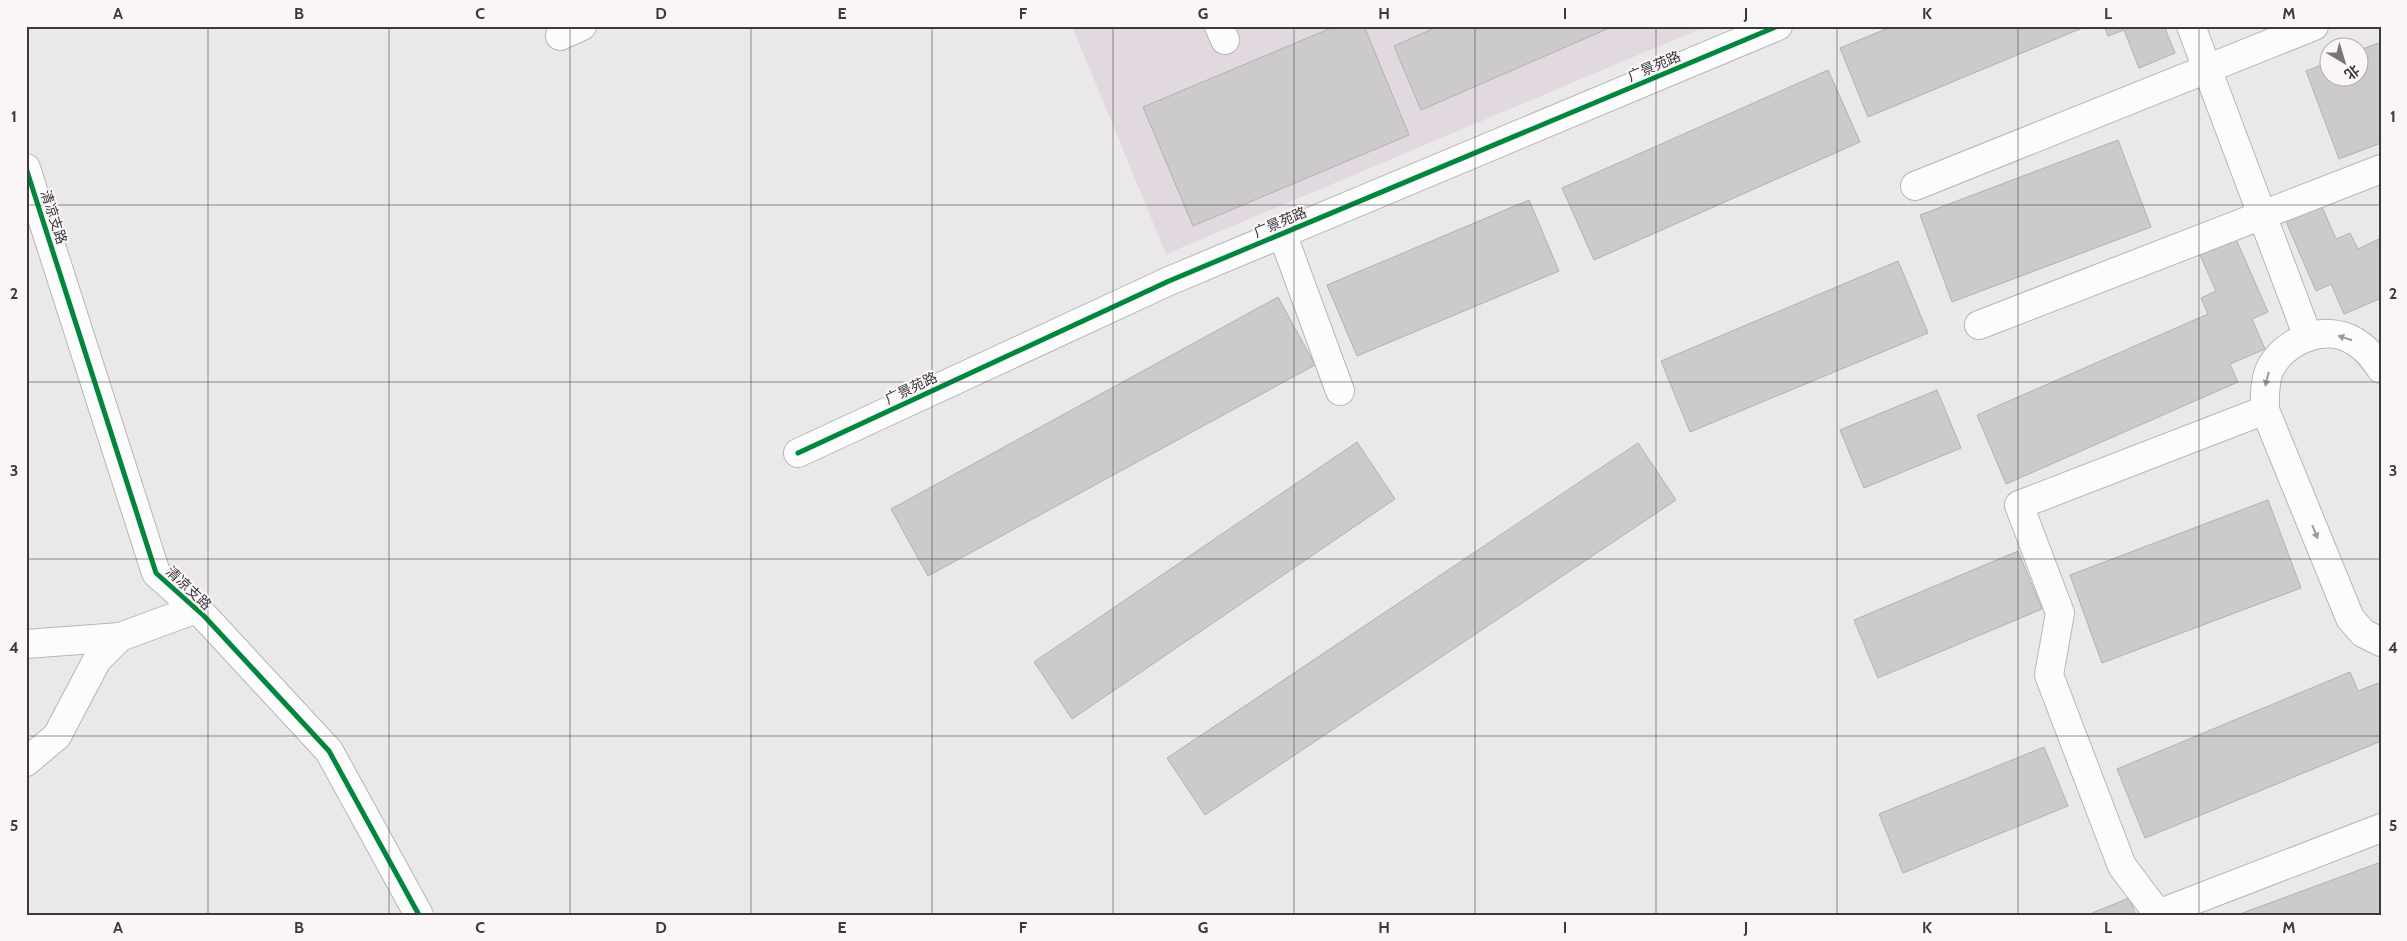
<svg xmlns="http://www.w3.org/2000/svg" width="2407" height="941" viewBox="0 0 2407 941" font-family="Cabin,'Noto Sans SC',sans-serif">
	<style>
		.built { fill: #e1d9df }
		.building { fill: #cccacb; stroke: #b2b0b1 }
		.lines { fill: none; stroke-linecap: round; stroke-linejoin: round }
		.minor-casing { stroke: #b8b5b7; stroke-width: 30 }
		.minor { stroke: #fcfcfc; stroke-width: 28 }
		.cycleway-casing { stroke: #faf5f9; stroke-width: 8 }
		.cycleway { stroke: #00873e; stroke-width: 5 }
		.oneway { fill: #9c9a9b }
		.grid { fill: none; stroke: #3b393a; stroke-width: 1; stroke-opacity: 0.55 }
		.labels { text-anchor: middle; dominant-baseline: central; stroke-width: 4; stroke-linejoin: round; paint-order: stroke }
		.street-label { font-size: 14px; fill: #3b393a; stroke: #faf5f9 }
		.neatline { fill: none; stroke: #3b393a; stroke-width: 2 }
		.grid-label { font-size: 16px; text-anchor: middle; font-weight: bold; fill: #3b393a }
	</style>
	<rect width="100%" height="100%" fill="#ebe8ea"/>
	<path class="built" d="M1072 26H1707L1166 254Z"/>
	<g class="building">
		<path d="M1336 26H1364L1409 135 1193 226 1143 107Z"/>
		<path d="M1439 26H1614L1421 110 1394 46Z"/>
		<path d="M1893 26H2087L1868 117 1840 48Z"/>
		<path d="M2104 26H2164L2175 53 2139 68 2124 30 2108 36Z"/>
		<path d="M2381 42V143L2339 159 2306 71 2330 62V78H2360V50Z"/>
		<path d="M1828 70 1860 142 1594 260 1562 188Z"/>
		<path d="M2118 140 2151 227 1952 302 1920 215Z"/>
		<path d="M1529 200 1559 271 1357 356 1327 285Z"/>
		<path d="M2320 202 2336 239 2350 233 2358 249 2381 238V303L2379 299 2344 314 2331 284 2316 291 2284 217Z"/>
		<path d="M2236 239 2268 312 2252 319 2265 349 2230 364 2238 382 2006 484 1977 415 2208 314 2201 298 2216 291 2200 255Z"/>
		<path d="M1898 261 1928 333 1690 432 1661 361Z"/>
		<path d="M1278 297 1315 365 928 576 891 509Z"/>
		<path d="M1937 390 1961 448 1864 488 1840 430Z"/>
		<path d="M1357 442 1395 499 1072 719 1034 662Z"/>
		<path d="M1638 443 1676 500 1205 815 1167 758Z"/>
		<path d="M2268 500 2301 588 2102 663 2070 575Z"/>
		<path d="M2018 551 2042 609 1878 678 1854 620Z"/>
		<path d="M2350 672 2358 691 2381 682V747L2379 742 2145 838 2117 769Z"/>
		<path d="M2044 747 2068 806 1903 873 1879 814Z"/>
		<path d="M2381 862V915H2237Z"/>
		<path d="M2129 898 2136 915H2087Z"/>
	</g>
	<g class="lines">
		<g class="minor-casing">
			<g id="minor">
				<path d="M1219 26 1225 40"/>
				<path d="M2191 26 2308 337"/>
				<path d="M560 36 582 26"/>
				<path d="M26 168 156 573 204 616 329 751 419 915"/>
				<path d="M1915 186 2314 26"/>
				<path d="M1282 233 1340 391"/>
				<path d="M1979 325 2381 169"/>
				<path d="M2381 369C2373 357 2366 348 2354 341 2325 323 2282 341 2269 371 2264 384 2265 397 2265 410L2350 618 2363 633 2381 642"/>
				<path d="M798 453 1169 281 1778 26"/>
				<path d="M26 644 120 637"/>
				<path d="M26 762 57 736 97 660 120 637 196 609"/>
				<path d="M2158 914 2381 828"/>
				<path d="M2159 915 2122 866 2049 675 2060 613 2019 505 2265 410"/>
			</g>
		</g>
		<use href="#minor" class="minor"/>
		<g class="cycleway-casing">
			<g id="cycleway">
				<path d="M26 168 156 573 204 616 329 751 419 915"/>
				<path d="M798 453 1169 281 1778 26"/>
			</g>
		</g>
		<use href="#cycleway" class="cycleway"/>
	</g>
	<defs><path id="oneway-solid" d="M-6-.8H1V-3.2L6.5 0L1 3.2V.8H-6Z" transform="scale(1.25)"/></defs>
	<g class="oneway">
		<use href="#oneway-solid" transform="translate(2345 338) rotate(-162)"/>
		<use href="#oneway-solid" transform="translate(2267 379) rotate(104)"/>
		<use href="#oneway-solid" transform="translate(2315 532) rotate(68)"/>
	</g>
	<path class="grid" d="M208 26V915M389 26V915M570 26V915M751 26V915M932 26V915M1113 26V915M1294 26V915M1475 26V915M1656 26V915M1837 26V915M2018 26V915M2199 26V915M26 205H2381M26 382H2381M26 559H2381M26 736H2381"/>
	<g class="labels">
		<g class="street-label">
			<text transform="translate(1654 66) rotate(-23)">广景苑路</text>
			<text transform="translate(54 217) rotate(72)">清凉支路</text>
			<text transform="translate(1280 222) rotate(-23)">广景苑路</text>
			<text transform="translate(911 388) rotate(-25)">广景苑路</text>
			<text transform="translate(189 588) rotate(43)">清凉支路</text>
		</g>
	</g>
	<rect width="2407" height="941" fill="none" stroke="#faf5f9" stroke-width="55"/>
	<g transform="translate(2344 62) rotate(142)"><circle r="24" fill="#faf5f9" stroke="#aeaaad"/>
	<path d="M0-4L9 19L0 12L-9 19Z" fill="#797678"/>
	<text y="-8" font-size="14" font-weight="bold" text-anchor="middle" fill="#3b393a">北</text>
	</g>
	<rect x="28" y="28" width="2352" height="886" class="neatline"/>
	<g class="grid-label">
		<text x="118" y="19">A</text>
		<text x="299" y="19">B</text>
		<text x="480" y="19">C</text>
		<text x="661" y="19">D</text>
		<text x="842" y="19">E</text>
		<text x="1023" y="19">F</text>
		<text x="1203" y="19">G</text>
		<text x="1384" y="19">H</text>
		<text x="1565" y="19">I</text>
		<text x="1746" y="19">J</text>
		<text x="1927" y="19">K</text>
		<text x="2108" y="19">L</text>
		<text x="2289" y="19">M</text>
		<text x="14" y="122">1</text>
		<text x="2393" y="122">1</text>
		<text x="14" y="299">2</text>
		<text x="2393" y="299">2</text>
		<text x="14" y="476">3</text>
		<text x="2393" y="476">3</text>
		<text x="14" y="653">4</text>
		<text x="2393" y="653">4</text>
		<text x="14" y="831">5</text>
		<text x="2393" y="831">5</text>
		<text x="118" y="933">A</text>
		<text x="299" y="933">B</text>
		<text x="480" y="933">C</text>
		<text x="661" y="933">D</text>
		<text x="842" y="933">E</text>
		<text x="1023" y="933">F</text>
		<text x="1203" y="933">G</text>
		<text x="1384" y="933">H</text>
		<text x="1565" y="933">I</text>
		<text x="1746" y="933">J</text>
		<text x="1927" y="933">K</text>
		<text x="2108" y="933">L</text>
		<text x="2289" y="933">M</text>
	</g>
</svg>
